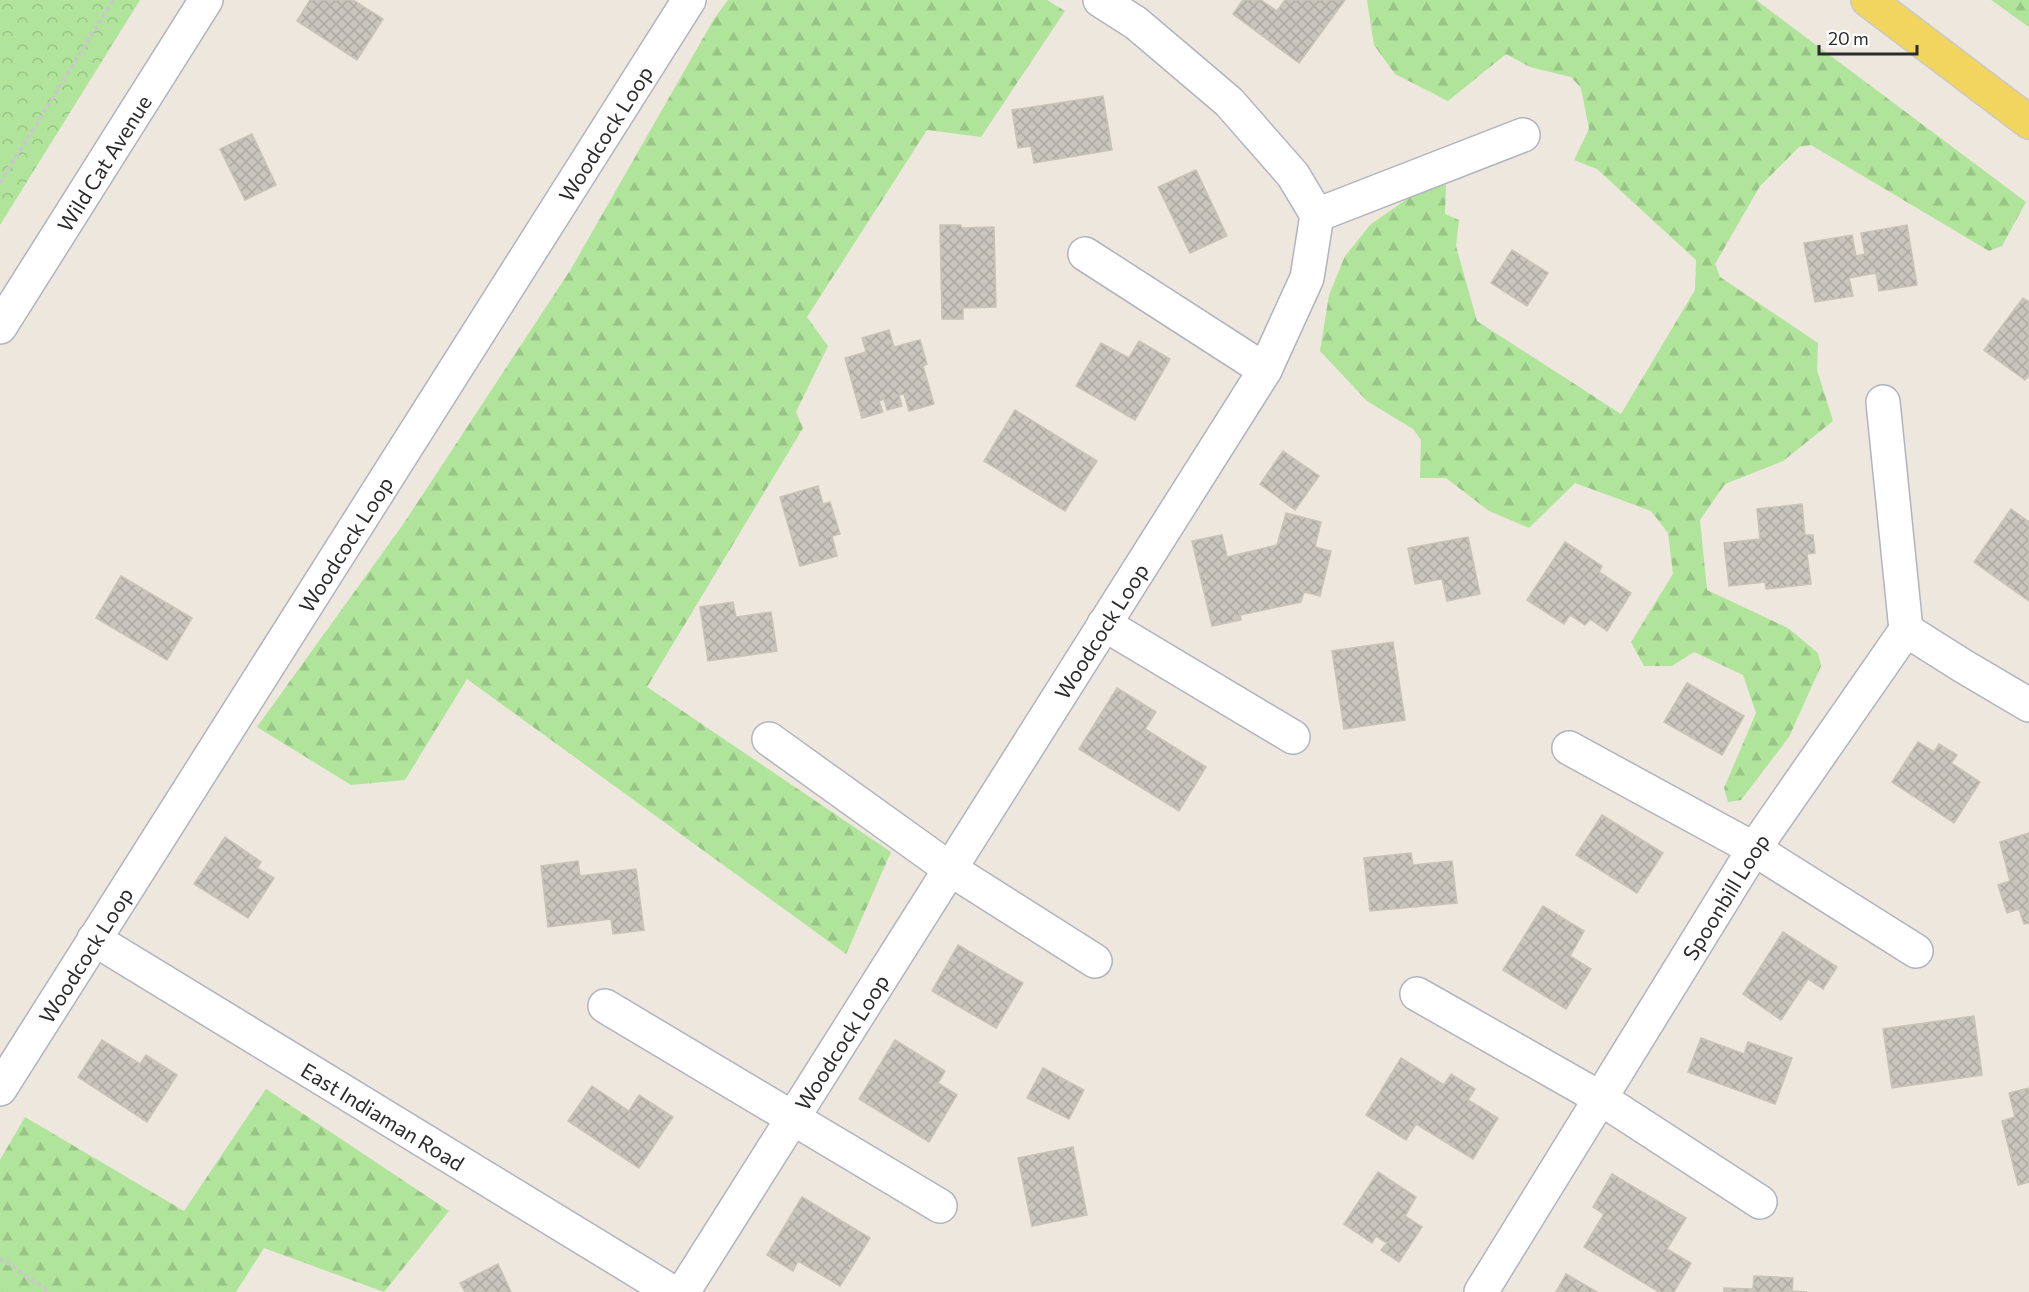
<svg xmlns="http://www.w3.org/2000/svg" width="2029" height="1292" viewBox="0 0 2029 1292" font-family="Commissioner,sans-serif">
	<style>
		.forest { fill: url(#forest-firs) }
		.park { fill: url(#park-crowns) }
		.building { fill: url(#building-cross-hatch); stroke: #c9c3b7; stroke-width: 1.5 }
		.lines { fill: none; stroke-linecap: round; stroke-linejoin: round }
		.minor-casing { stroke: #b1b3bf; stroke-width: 36 }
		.major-casing { stroke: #c8c8c8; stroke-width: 36 }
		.path { stroke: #c8c8c8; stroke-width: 4; stroke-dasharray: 4.5 3; stroke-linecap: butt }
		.minor { stroke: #fff; stroke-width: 33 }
		.major { stroke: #f2d55e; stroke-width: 33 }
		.labels { text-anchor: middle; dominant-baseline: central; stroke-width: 4.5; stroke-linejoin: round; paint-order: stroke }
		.street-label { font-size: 21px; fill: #2b2b2b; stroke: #fff }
	</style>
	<defs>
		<pattern id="forest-firs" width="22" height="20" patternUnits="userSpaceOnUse" patternTransform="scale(1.5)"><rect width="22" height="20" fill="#b0e49a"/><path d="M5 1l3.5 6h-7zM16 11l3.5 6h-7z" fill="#98c485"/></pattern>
		<pattern id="park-crowns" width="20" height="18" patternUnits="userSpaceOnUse" patternTransform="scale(1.5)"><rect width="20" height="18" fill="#b0e49a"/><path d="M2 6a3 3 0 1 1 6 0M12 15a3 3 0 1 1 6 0" fill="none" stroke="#98c485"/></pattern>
		<pattern id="building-cross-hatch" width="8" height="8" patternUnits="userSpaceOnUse" patternTransform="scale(1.5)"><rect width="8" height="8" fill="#c9c5bc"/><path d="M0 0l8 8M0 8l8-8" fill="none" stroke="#ada9a2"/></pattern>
	</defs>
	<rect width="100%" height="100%" fill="#ede7de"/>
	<g class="forest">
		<path d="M728 0H1047L1065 11 981 137 927 130 807 317 828 346 796 412 803 428 647 687 891 852 846 954 467 679 405 780 351 785 257 727 404 523 571 269 714 19Z"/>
		<path d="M1367 0H1756L2026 202 2002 246 1989 251 1811 145 1799 147 1760 186 1715 264 1720 277 1818 343 1817 370 1833 421 1783 461 1725 484 1700 520 1707 590 1788 628 1818 653 1821 666 1789 737 1741 800 1728 802 1724 788 1756 713 1743 675 1694 652 1672 666H1644L1631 642 1673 574 1668 533 1651 511 1575 483 1529 528 1489 511 1446 478H1420L1421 440 1413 429 1367 401 1320 351 1329 295 1345 256 1371 224 1426 186 1446 185 1445 214 1459 220 1456 246 1477 321 1621 414 1695 290 1696 260 1597 169 1574 160 1589 129 1581 88 1571 77 1530 67 1506 54 1448 101 1395 74 1374 45Z"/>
		<path d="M1991 0H2029V27Z"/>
		<path d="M266 1089 449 1211 384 1292 264 1248 236 1292H0V1160L25 1117 184 1211Z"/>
	</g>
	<path class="park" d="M0 0H140L0 225Z"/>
	<g class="building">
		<path d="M310 0H353L383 19 357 60 297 21Z"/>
		<path d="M1243 0H1261L1277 11 1285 0H1345L1299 63 1233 14Z"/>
		<path d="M1103 96 1112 150 1034 163 1031 146 1018 148 1012 110Z"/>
		<path d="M252 134 276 185 245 200 220 149Z"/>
		<path d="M1196 170 1227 236 1190 253 1158 187Z"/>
		<path d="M940 225H961L962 228 994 227 996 307 963 308V319H942Z"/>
		<path d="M1907 225 1917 285 1879 291 1876 273 1849 278 1853 296 1815 302 1804 243 1852 235 1856 256 1865 254 1861 233Z"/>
		<path d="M1512 250 1548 273 1527 306 1491 283Z"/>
		<path d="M2023 298 2029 302V375L2025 380 1984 350Z"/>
		<path d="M889 330 894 347 920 340 927 364 923 366 934 404 909 411 904 394 899 395 902 406 887 410 884 399 879 401 883 412 862 418 845 358 866 352 867 355 862 338Z"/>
		<path d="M1139 341 1170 359 1135 420 1076 386 1101 343 1129 358Z"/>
		<path d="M1015 410 1097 461 1065 511 984 461Z"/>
		<path d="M1283 451 1319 476 1295 510 1260 484Z"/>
		<path d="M818 486 823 504 830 502 840 534 832 536 837 556 800 566 780 497Z"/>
		<path d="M1802 504 1805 535H1813L1815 553 1807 554 1811 584 1766 589 1765 582 1729 586 1724 543 1760 539 1757 509Z"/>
		<path d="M2011 509 2029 522V601L1974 562Z"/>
		<path d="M1286 513 1321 522 1315 547 1331 551 1320 596 1304 592 1301 602 1240 615 1241 620 1212 626 1192 541 1222 535 1227 557 1277 545Z"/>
		<path d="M1468 537 1480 594 1447 601 1442 579 1415 584 1408 548Z"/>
		<path d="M1565 542 1602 566 1599 572 1631 593 1607 631 1590 619 1585 625 1570 615 1564 624 1527 600Z"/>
		<path d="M121 576 192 618 167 660 96 618Z"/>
		<path d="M733 602 736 617 771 612 777 651 708 661 700 607Z"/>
		<path d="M1393 642 1405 720 1344 729 1332 651Z"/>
		<path d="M1687 683 1744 716 1722 755 1664 722Z"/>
		<path d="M1117 688 1156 712 1145 729 1206 767 1179 811 1079 749Z"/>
		<path d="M1918 742 1934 752 1939 744 1957 755 1951 763 1980 782 1954 823 1892 782Z"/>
		<path d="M1602 815 1663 853 1637 893 1576 855Z"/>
		<path d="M2029 833V925V923L2024 924 2019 909 2007 913 1998 885 2010 881 2000 842Z"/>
		<path d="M225 837 261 862 257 868 274 878 248 918 194 884Z"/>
		<path d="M1411 853 1413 865 1452 861 1457 903 1370 911 1364 858Z"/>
		<path d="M578 861 580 876 636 869 644 930 613 934 611 919 548 927 541 866Z"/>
		<path d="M1543 906 1584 931 1570 956 1591 969 1566 1009 1503 970Z"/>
		<path d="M1783 932 1837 967 1823 989 1808 979 1781 1020 1743 994Z"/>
		<path d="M958 945 1023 983 996 1028 932 991Z"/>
		<path d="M1974 1016 1982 1075 1892 1088 1883 1029Z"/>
		<path d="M1701 1038 1744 1054 1748 1042 1792 1058 1775 1104 1688 1072Z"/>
		<path d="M102 1040 140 1064 146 1055 177 1075 147 1122 78 1077Z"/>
		<path d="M895 1040 945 1071 938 1083 957 1095 929 1142 859 1099Z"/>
		<path d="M1401 1058 1444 1085 1451 1074 1475 1089 1468 1100 1498 1118 1473 1159 1416 1124 1406 1140 1366 1115Z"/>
		<path d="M1043 1068 1084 1090 1069 1119 1027 1098Z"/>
		<path d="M592 1086 629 1111 639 1095 673 1117 639 1168 568 1121Z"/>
		<path d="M2029 1088V1182L2018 1185 2002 1121 2015 1117 2009 1093Z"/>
		<path d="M1073 1147 1087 1215 1032 1226 1018 1158Z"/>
		<path d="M1378 1172 1416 1197 1405 1216 1422 1227 1399 1262 1381 1250 1387 1243 1376 1236 1372 1243 1344 1224Z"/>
		<path d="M1612 1174 1686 1218 1667 1249 1691 1263 1674 1292H1659L1584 1247 1604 1214 1593 1207Z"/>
		<path d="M802 1197 870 1238 840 1286 798 1261 793 1271 767 1255Z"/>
		<path d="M498 1264 511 1292H465L460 1283Z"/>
		<path d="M1566 1274 1597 1292H1556Z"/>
		<path d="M1754 1276 1793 1278 1792 1291 1807 1292H1724V1288L1753 1289Z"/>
	</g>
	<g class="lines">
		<g class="minor-casing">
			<g id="minor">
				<path d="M1317 215 1523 135"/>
				<path d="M1085 254 1265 370"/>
				<path id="s1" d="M0 327 206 0"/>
				<path d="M1883 402 1906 630"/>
				<path d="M1104 624 1293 737"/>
				<path d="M1906 630 1963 666 2029 705"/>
				<path d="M769 739 950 869 1095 961"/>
				<path d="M1569 748 1754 849 1916 951"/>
				<path id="s2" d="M94 939 672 1292"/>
				<path d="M1417 994 1600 1098 1760 1202"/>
				<path d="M605 1006 940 1206"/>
				<path id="s3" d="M0 1089 689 0"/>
				<path id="s4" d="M683 1292 1265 370 1307 278 1317 215 1293 175 1229 102 1136 23 1100 0"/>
				<path id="s5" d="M1481 1292 1754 849 1906 630"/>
			</g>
		</g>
		<g class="major-casing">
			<path id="major" d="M1868 0 2029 122"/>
		</g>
		<g class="path">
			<path d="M0 183 113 0"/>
			<path d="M0 1258 50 1292"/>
		</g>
		<use href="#minor" class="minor"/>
		<use href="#major" class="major"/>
	</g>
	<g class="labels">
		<g class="street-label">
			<text stroke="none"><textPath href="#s3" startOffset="1131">Woodcock Loop</textPath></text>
			<text stroke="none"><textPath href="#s1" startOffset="194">Wild Cat Avenue</textPath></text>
			<text stroke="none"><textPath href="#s3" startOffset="645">Woodcock Loop</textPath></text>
			<text stroke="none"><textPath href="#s4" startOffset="782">Woodcock Loop</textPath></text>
			<text stroke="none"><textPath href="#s5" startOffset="465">Spoonbill Loop</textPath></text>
			<text stroke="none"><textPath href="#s3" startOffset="159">Woodcock Loop</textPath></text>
			<text stroke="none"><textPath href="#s4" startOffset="296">Woodcock Loop</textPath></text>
			<text stroke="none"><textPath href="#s2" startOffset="339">East Indiaman Road</textPath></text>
		</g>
	</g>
	<path d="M1819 45v9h98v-9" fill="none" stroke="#2b2b2b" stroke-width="3"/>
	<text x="1828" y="45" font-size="18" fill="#2b2b2b" stroke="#ffffff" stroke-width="4.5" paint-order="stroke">20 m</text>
</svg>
